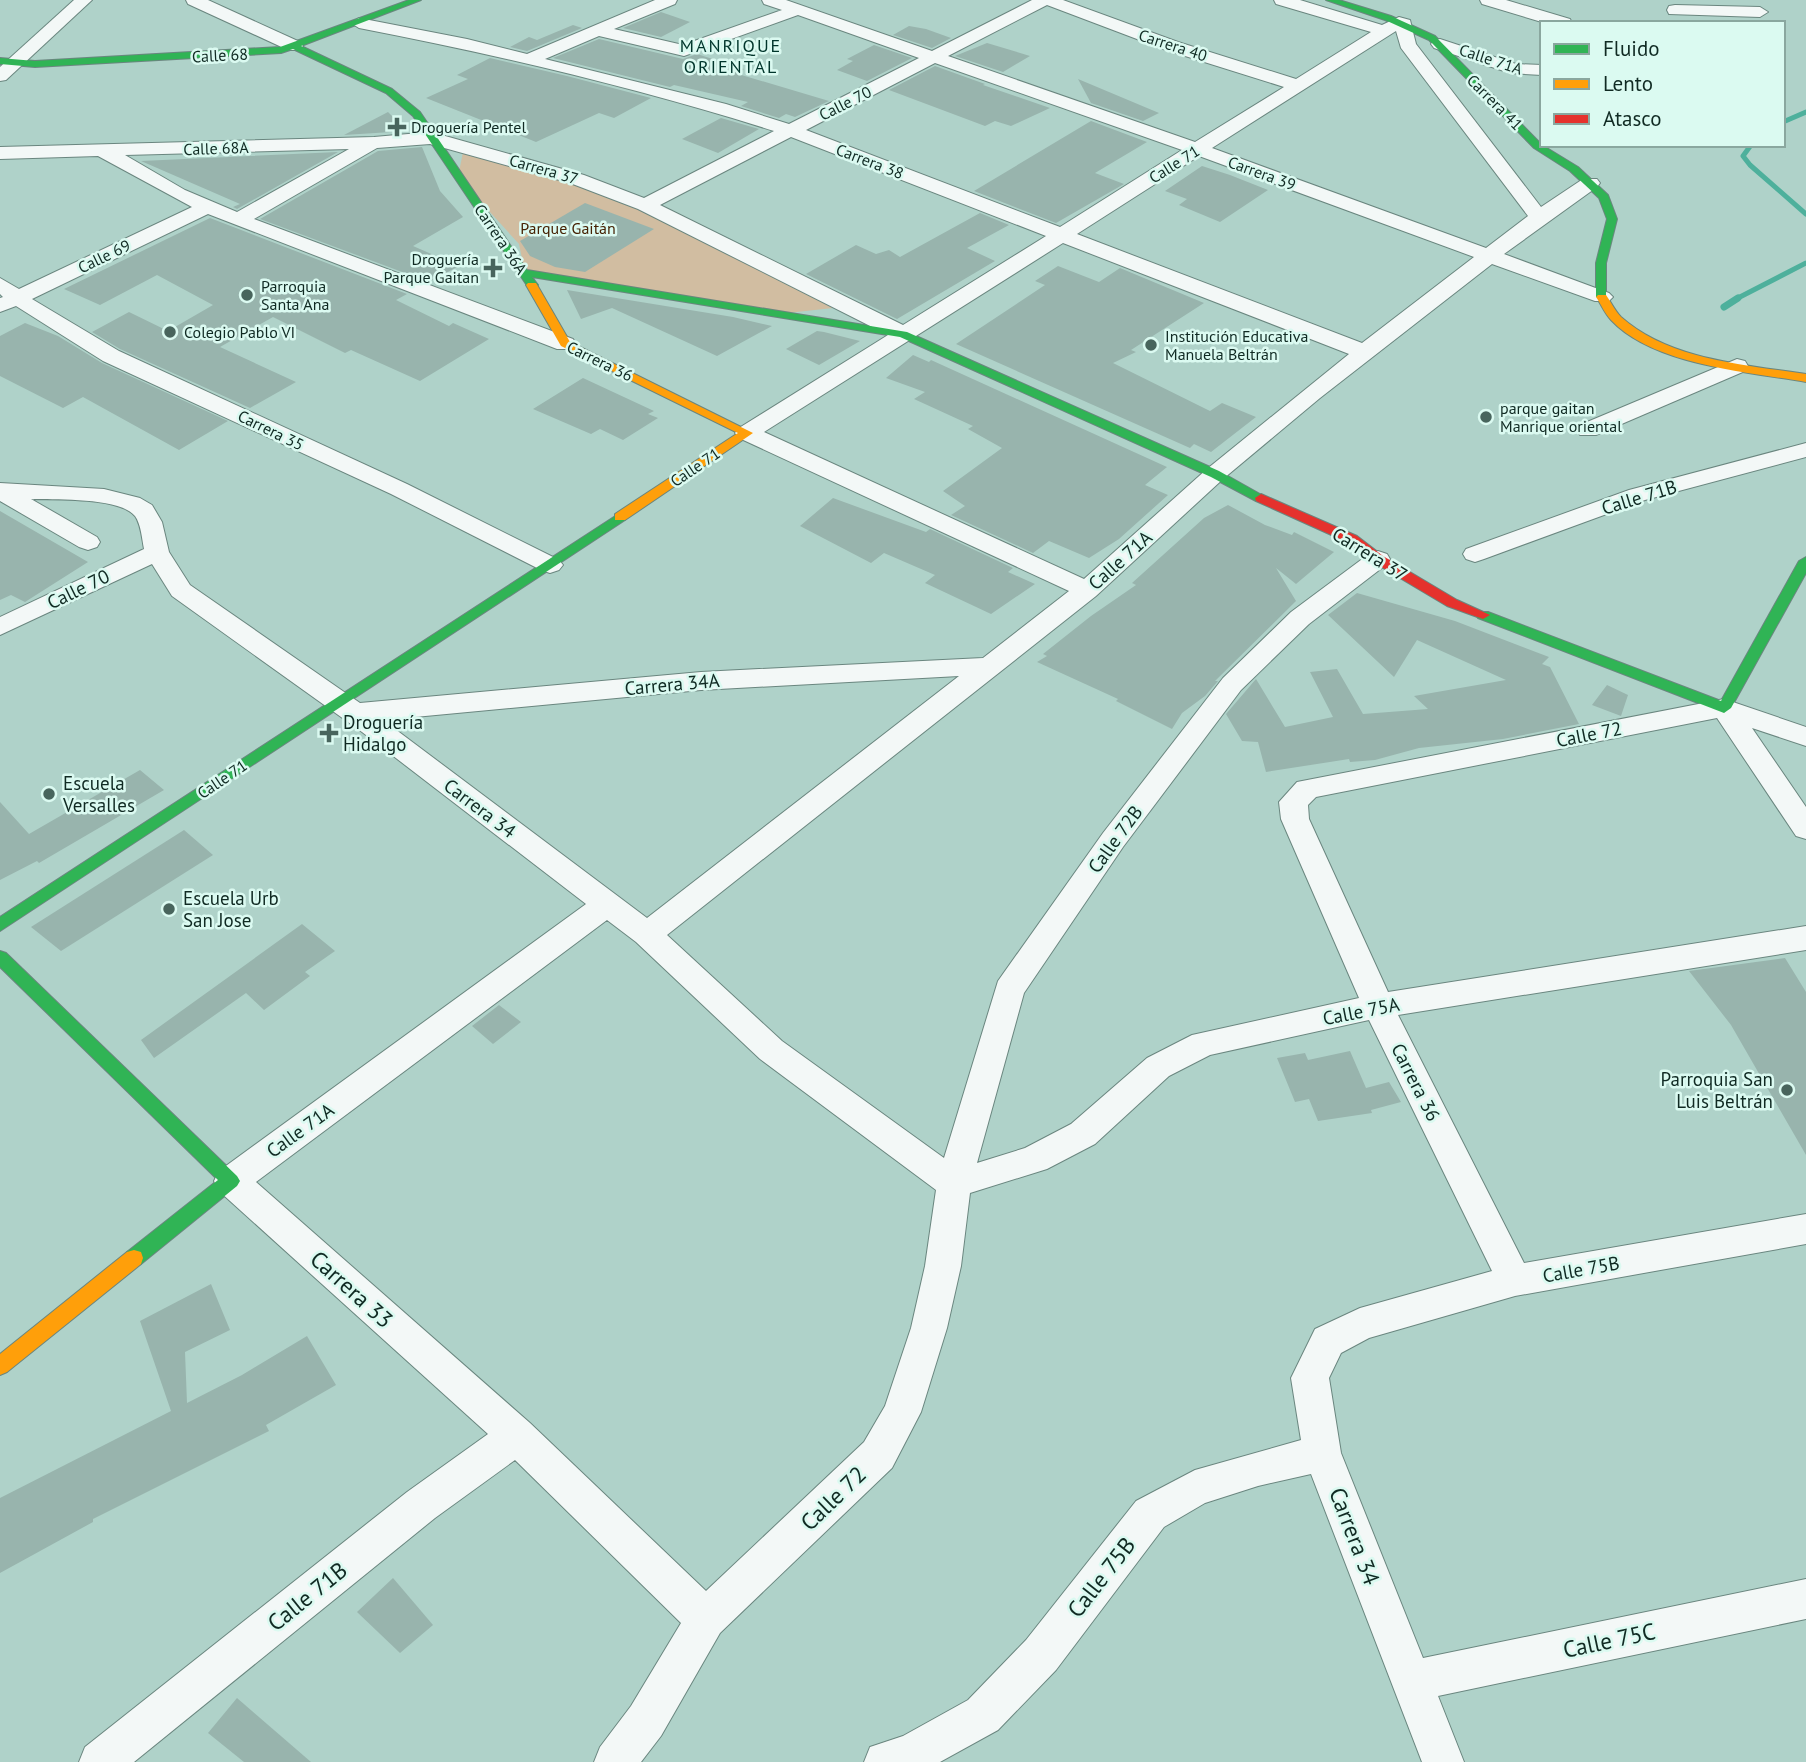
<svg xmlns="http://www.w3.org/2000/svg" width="1806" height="1762" viewBox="0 0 1806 1762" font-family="'PT Sans',sans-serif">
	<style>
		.green { fill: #d1bda1 }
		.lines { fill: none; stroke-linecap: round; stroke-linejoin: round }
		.stream-far1 { stroke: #4eb09c; stroke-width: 5 }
		.stream { stroke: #4eb09c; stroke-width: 7 }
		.building { fill: #98b4ad }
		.street-casing { stroke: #6a867f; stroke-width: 2 }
		.fast-casing { stroke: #6a867f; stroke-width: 2 }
		.slow-casing { stroke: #6a867f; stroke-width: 2 }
		.jam-casing { stroke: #6a867f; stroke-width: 2 }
		.street { fill: #f3f8f7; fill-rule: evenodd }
		.fast { fill: #30b455; fill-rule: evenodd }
		.slow { fill: #ff9f0a; fill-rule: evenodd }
		.jam { fill: #e5322d; fill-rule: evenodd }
		.poi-dot { fill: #48655d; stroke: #dbfaf1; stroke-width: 2.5 }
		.labels { text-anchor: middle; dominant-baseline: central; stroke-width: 5; stroke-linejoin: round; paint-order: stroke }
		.far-street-label { font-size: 16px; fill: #102a23; stroke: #dbfaf1 }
		.far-poi-label { font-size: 16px; fill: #102a23; stroke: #dbfaf1; text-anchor: start }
		.far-park-label { font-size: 16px; fill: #462204; stroke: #dbfaf1 }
		.far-neighbourhood-label { font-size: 18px; letter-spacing: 2px; fill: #00352b; stroke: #dbfaf1 }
		.street-label { font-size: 19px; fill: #102a23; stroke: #dbfaf1 }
		.poi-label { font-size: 19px; fill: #102a23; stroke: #dbfaf1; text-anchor: start }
		.near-street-label { font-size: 23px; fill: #102a23; stroke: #dbfaf1 }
	</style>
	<rect width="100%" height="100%" fill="#afd2c9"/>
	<path class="green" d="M463 152 541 167 664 215 723 252 833 308 778 314 525 273 519 244 458 177Z"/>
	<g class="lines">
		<g class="stream-far1">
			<path d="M1783 122 1806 112"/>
			<path d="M1751 145 1743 156 1750 165 1806 214"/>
			<path d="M1736 299 1806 263"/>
		</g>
		<path class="stream" d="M1724 307 1738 298"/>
	</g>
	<g class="building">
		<path d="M661 12 690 22 661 37 623 28Z"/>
		<path d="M573 25 582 28 527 51 510 47 529 37 537 40Z"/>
		<path d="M909 26 926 29 951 38 932 48 893 35Z"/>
		<path d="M599 39 683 59 697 54 744 69 738 74 829 101 795 117 786 114 779 118 741 106 748 102 674 85 670 87 553 58Z"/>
		<path d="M987 43 1030 56 1003 72 955 56Z"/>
		<path d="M874 45 912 58 867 81 837 70 853 61 847 59Z"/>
		<path d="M490 58 567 76 651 98 614 118 599 113 536 142 426 98 468 79 457 75Z"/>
		<path d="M935 66 985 84 983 85 1050 108 1011 126 995 121 985 126 889 90Z"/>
		<path d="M1078 79 1159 113 1143 121 1091 103Z"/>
		<path d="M388 112 407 131 344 135Z"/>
		<path d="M721 118 759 129 718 153 682 139Z"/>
		<path d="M1091 121 1147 142 1095 173 1124 184 1056 223 974 191Z"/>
		<path d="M422 147 440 191 463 217 413 246 459 266 429 282 260 219 378 151Z"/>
		<path d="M338 152 237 209 233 207 240 204 141 161Z"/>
		<path d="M1202 166 1230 175 1268 190 1220 222 1179 205 1187 199 1165 191Z"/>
		<path d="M585 203 654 229 585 272 555 267 530 256 520 241Z"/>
		<path d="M980 213 1009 225 967 248 995 261 897 319 806 274 856 245 876 254 889 250 900 257Z"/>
		<path d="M210 218 407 294 396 300 449 326 453 323 489 339 420 381 351 350 345 353 273 317 220 347 296 382 250 408 120 349 92 332 129 312 168 331 213 305 157 275 100 305 64 289Z"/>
		<path d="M1058 266 1099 282 1120 268 1204 303 1131 350 1136 352 1113 363 1210 411 1222 403 1256 417 1211 452 1194 444 1190 448 956 344 1045 285 1035 281Z"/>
		<path d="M567 290 733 317 772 326 717 356 612 308 581 319Z"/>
		<path d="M25 323 58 336 102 363 228 421 179 450 83 397 63 408 0 376V336Z"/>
		<path d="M817 331 824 332 860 341 819 365 786 349Z"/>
		<path d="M913 355 929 362 931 360 1167 467 1145 485 1168 495 1119 539 1089 558 1049 541 1033 553 951 515 965 506 943 491 1002 448 968 429 973 426 914 399 925 392 886 378Z"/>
		<path d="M583 378 654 411 648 414 658 418 623 440 600 429 591 434 533 409Z"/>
		<path d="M833 498 926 532 930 529 1013 568 1008 572 1035 584 991 614 925 583 935 575 884 553 871 563 800 526Z"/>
		<path d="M1228 505 1265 525 1292 535 1294 532 1334 552 1296 584 1276 568 1296 601 1215 681H1218L1205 696 1182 713 1172 729 1116 701 1118 699 1037 662 1047 656 1043 654 1091 616 1136 585 1132 583 1204 518Z"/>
		<path d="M0 511 88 562 25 602 11 595 0 600Z"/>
		<path d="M1357 593 1455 621 1549 657 1542 664 1550 667 1579 724 1503 739 1419 748 1375 760 1350 762 1349 759 1266 772 1258 742 1242 741 1226 714 1256 679 1285 727 1333 717 1310 672 1337 669 1363 714 1428 709 1414 696 1506 680 1417 640 1394 677 1328 615Z"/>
		<path d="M1607 685 1628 695 1621 716 1592 705Z"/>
		<path d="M140 770 164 790 39 863 37 861 0 880V802L29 834Z"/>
		<path d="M184 830 213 855 61 951 31 927Z"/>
		<path d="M302 924 335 951 305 972 310 976 264 1010 246 993 154 1058 141 1040Z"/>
		<path d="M1785 958 1806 992V1155L1731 1025 1689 971Z"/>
		<path d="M499 1005 521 1022 493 1044 472 1026Z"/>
		<path d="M1350 1051 1366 1088 1389 1082 1401 1102 1371 1110 1372 1113 1318 1121 1309 1099 1295 1102 1277 1058 1305 1053 1308 1060Z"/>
		<path d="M211 1284 230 1330 185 1352 187 1403 242 1375 307 1336 336 1385 266 1425 269 1431 93 1519V1522L0 1573V1498L171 1411 140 1321Z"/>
		<path d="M393 1578 433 1625 400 1653 357 1612Z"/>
		<path d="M237 1698 311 1762H244L208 1733Z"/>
	</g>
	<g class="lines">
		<g class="street-casing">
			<g id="street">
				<path d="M74 0H92L6 80 0 81V67Z"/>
				<path d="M186 0H208L300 42 303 46 300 50H288L188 4Z"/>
				<path d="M655 0H677L675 4 614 29 683 45 782 10 764 4 762 0H786L932 51 1032 0H1063L1178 42 1296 79 1371 32 1276 4 1274 0H1300L1382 25 1399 17 1410 20 1416 44 1541 207 1583 179H1597L1600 183 1597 187 1504 254 1609 293 1613 297 1609 301H1595L1492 264 1320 398 1223 479 1096 596 667 935 782 1041 944 1158 998 981 1103 833 1223 678 1291 612 1369 554 1378 551 1387 554 1390 559 1387 564 1309 624 1241 690 1123 847 1024 993 977 1163 1025 1148 1071 1124 1147 1058 1192 1035 1359 998 1281 819 1279 802 1297 782 1724 699 1806 727V746L1752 728 1806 807V839L1796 836 1717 718 1316 797 1308 805 1309 819 1388 992 1806 926V950L1398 1015 1524 1263 1806 1214V1244L1515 1296 1369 1338 1341 1353 1329 1378 1341 1453 1423 1658 1806 1579V1619L1438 1696 1464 1762H1422L1311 1474 1258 1486 1205 1503 1164 1527 1056 1670 998 1730 940 1762H864L870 1747 903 1736 968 1700 1026 1640 1136 1501 1195 1470 1301 1440 1291 1378 1315 1329 1360 1308 1492 1271 1369 1020 1210 1055 1169 1076 1095 1144 1047 1169 970 1193 961 1266 947 1328 921 1412 892 1468 720 1633 661 1736 641 1762H594L600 1747 631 1706 681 1623 515 1460 435 1518 134 1762H79L85 1747 407 1492 488 1434 219 1191 214 1181 219 1171 586 904 362 732 172 596 152 564 0 635V617L144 549C142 539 141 524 135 516 119 497 56 500 31 499L97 537 100 542 97 547 88 550 79 547 0 501V483L104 489 140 498 152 505 162 522 169 552 190 585 360 703 701 672 983 658 1069 591 739 438 735 433 739 428 888 335 638 209 570 183 430 144 377 148 254 219 573 339 576 344 573 349H557L208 214 32 299 119 351 407 484 559 560 563 565 559 570 550 573 541 570 391 494 103 361 16 306 0 312V298L3 297 0 294V278L19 289 192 207 98 156 0 159V147L374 137 431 132 584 175 644 198 774 131C638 88 499 55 359 28L351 23 359 18 467 39 527 54ZM1047 5 1166 50 1284 87 1195 142 948 56ZM798 15 919 58 789 124 726 104 545 59 599 36 684 56ZM1396 31 1401 48 1528 216 1486 248 1212 148ZM935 63 1182 150 1060 227 806 130ZM791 137 1046 236 903 325 660 205ZM349 149 237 212 185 190 125 155ZM1199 156 1474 257 1362 343 1077 234ZM1063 243 1349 354 1207 469 1084 579 764 432ZM959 676 647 918 383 720 701 690ZM607 920 636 942 760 1059 936 1190 925 1266 911 1328 885 1406 864 1442 706 1591 530 1423 256 1182Z"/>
				<path d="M1480 0H1506L1570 19 1572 23H1545L1482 4Z"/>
				<path d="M1675 5 1760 7 1768 12 1760 17 1669 14 1667 10 1669 6Z"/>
				<path d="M1440 39 1516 64 1542 65V75L1510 73 1434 48 1431 44 1434 40Z"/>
				<path d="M1737 359 1745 361 1748 366 1745 371 1596 435H1580L1576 430 1580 425Z"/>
				<path d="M1806 443V457L1645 500 1484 559 1475 562 1466 559 1463 554 1466 549 1629 490Z"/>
			</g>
		</g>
		<g class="fast-casing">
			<g id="fast">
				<path d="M409 0H421L301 46 392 89 420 112 527 270 907 332 1219 471 1267 498 1266 501H1256L1211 477 900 337 532 277 538 285 528 287 413 116 386 93 293 49 281 53 35 67 0 64V58L35 61 280 47Z"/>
				<path d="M1326 0H1339L1391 16 1435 36 1542 145 1578 167 1608 195 1617 219 1606 263V299L1596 297V263L1607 219 1599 198 1570 171 1534 148 1429 40 1385 20Z"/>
				<path d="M620 513 625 514V520L0 931V917Z"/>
				<path d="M1806 557V573L1731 708 1724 713 1478 618 1476 615 1478 612H1488L1721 701 1799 561Z"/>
				<path d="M0 951 6 953 237 1176 240 1181 237 1186 141 1264 134 1266 127 1264 125 1258 127 1252 218 1180 0 967Z"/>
			</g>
		</g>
		<g class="slow-casing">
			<g id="slow">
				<path d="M528 283H536L570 342 753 433 625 520H615V514L738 433 561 346 526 285Z"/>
				<path d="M1598 295H1606C1611 302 1615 311 1621 317 1669 360 1746 365 1806 374V382C1748 372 1653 365 1611 320 1605 314 1601 304 1596 297Z"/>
				<path d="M134 1250 141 1252 143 1258 141 1264 7 1372 0 1375V1354L127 1252Z"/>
			</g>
		</g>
		<g class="jam-casing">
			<path id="jam" d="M1261 494 1357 536 1383 556 1457 600 1490 615 1483 619 1447 606 1373 562 1347 542 1256 501 1255 498Z"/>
		</g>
		<use href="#street" class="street"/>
		<use href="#fast" class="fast"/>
		<use href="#slow" class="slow"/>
		<use href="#jam" class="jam"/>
	</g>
	<g class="poi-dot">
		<path d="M393.5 116.5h7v7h7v7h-7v7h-7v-7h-7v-7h7z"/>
		<path d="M489.5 257.5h7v7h7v7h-7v7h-7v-7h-7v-7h7z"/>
		<circle cx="247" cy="295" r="7"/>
		<circle cx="170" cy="332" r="7"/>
		<circle cx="1151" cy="345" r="7"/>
		<circle cx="1486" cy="417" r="7"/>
		<path d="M325.5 722.5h7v7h7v7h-7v7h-7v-7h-7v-7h7z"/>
		<circle cx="49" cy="794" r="7"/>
		<circle cx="169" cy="909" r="7"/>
		<circle cx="1787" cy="1090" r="7"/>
	</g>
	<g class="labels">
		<g class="far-street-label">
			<text transform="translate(1173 45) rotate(18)">Carrera 40</text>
			<text transform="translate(220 55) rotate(-3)">Calle 68</text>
			<text transform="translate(1491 59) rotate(18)">Calle 71A</text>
			<text transform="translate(1495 102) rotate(45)">Carrera 41</text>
			<text transform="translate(845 103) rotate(-27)">Calle 70</text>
			<text transform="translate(216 148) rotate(-2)">Calle 68A</text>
			<text transform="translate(870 161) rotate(21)">Carrera 38</text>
			<text transform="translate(1174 164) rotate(-32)">Calle 71</text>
			<text transform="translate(544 169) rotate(16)">Carrera 37</text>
			<text transform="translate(1262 173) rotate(20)">Carrera 39</text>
			<text transform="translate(501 239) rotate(56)">Carrera 36A</text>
			<text transform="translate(104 256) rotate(-26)">Calle 69</text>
			<text transform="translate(600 361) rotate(26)">Carrera 36</text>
			<text transform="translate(271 430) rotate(26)">Carrera 35</text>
			<text transform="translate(695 467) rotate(-34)">Calle 71</text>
			<text transform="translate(222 779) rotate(-34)">Calle 71</text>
		</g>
		<g class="far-poi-label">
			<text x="411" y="127">Droguería Pentel</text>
			<text x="479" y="259" text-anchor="end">Droguería<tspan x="479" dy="18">Parque Gaitan</tspan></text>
			<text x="261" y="286">Parroquia<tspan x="261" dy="18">Santa Ana</tspan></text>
			<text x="184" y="332">Colegio Pablo VI</text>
			<text x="1165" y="336">Institución Educativa<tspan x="1165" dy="18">Manuela Beltrán</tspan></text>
			<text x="1500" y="408">parque gaitan<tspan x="1500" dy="18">Manrique oriental</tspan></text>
		</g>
		<g class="far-park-label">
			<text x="568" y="228">Parque Gaitán</text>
		</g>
		<g class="far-neighbourhood-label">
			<text x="731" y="45">MANRIQUE<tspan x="731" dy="21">ORIENTAL</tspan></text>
		</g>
		<g class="street-label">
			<text transform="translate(1639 497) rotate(-17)">Calle 71B</text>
			<text transform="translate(1370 554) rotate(32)">Carrera 37</text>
			<text transform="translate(1120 560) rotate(-42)">Calle 71A</text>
			<text transform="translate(78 589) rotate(-26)">Calle 70</text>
			<text transform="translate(672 684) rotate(-5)">Carrera 34A</text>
			<text transform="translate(1589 734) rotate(-11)">Calle 72</text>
			<text transform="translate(480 808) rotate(37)">Carrera 34</text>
			<text transform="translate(1115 839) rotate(-54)">Calle 72B</text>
			<text transform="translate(1361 1011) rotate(-11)">Calle 75A</text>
			<text transform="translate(1416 1082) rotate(63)">Carrera 36</text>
			<text transform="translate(300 1130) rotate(-36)">Calle 71A</text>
			<text transform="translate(1581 1269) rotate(-10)">Calle 75B</text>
		</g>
		<g class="poi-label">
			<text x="343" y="722">Droguería<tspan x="343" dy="22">Hidalgo</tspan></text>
			<text x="63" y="783">Escuela<tspan x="63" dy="22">Versalles</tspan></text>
			<text x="183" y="898">Escuela Urb<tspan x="183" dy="22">San Jose</tspan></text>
			<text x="1773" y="1079" text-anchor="end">Parroquia San<tspan x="1773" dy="22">Luis Beltrán</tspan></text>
		</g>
		<g class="near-street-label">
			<text transform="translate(352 1289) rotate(42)">Carrera 33</text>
			<text transform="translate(833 1498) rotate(-44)">Calle 72</text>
			<text transform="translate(1355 1536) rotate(69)">Carrera 34</text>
			<text transform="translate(1101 1577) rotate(-52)">Calle 75B</text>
			<text transform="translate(307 1596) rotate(-39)">Calle 71B</text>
			<text transform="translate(1609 1640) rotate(-12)">Calle 75C</text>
		</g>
	</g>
	<rect x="1540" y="21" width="245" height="126" fill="#dbfaf1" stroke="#8aa79f" stroke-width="2"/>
	<rect x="1554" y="44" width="35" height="10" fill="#30b455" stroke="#8aa79f" stroke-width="2"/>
	<text x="1603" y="56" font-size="21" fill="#102a23">Fluido</text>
	<rect x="1554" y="79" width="35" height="10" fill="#ff9f0a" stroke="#8aa79f" stroke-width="2"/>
	<text x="1603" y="91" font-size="21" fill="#102a23">Lento</text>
	<rect x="1554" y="114" width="35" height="10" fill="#e5322d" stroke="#8aa79f" stroke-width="2"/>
	<text x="1603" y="126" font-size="21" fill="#102a23">Atasco</text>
</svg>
